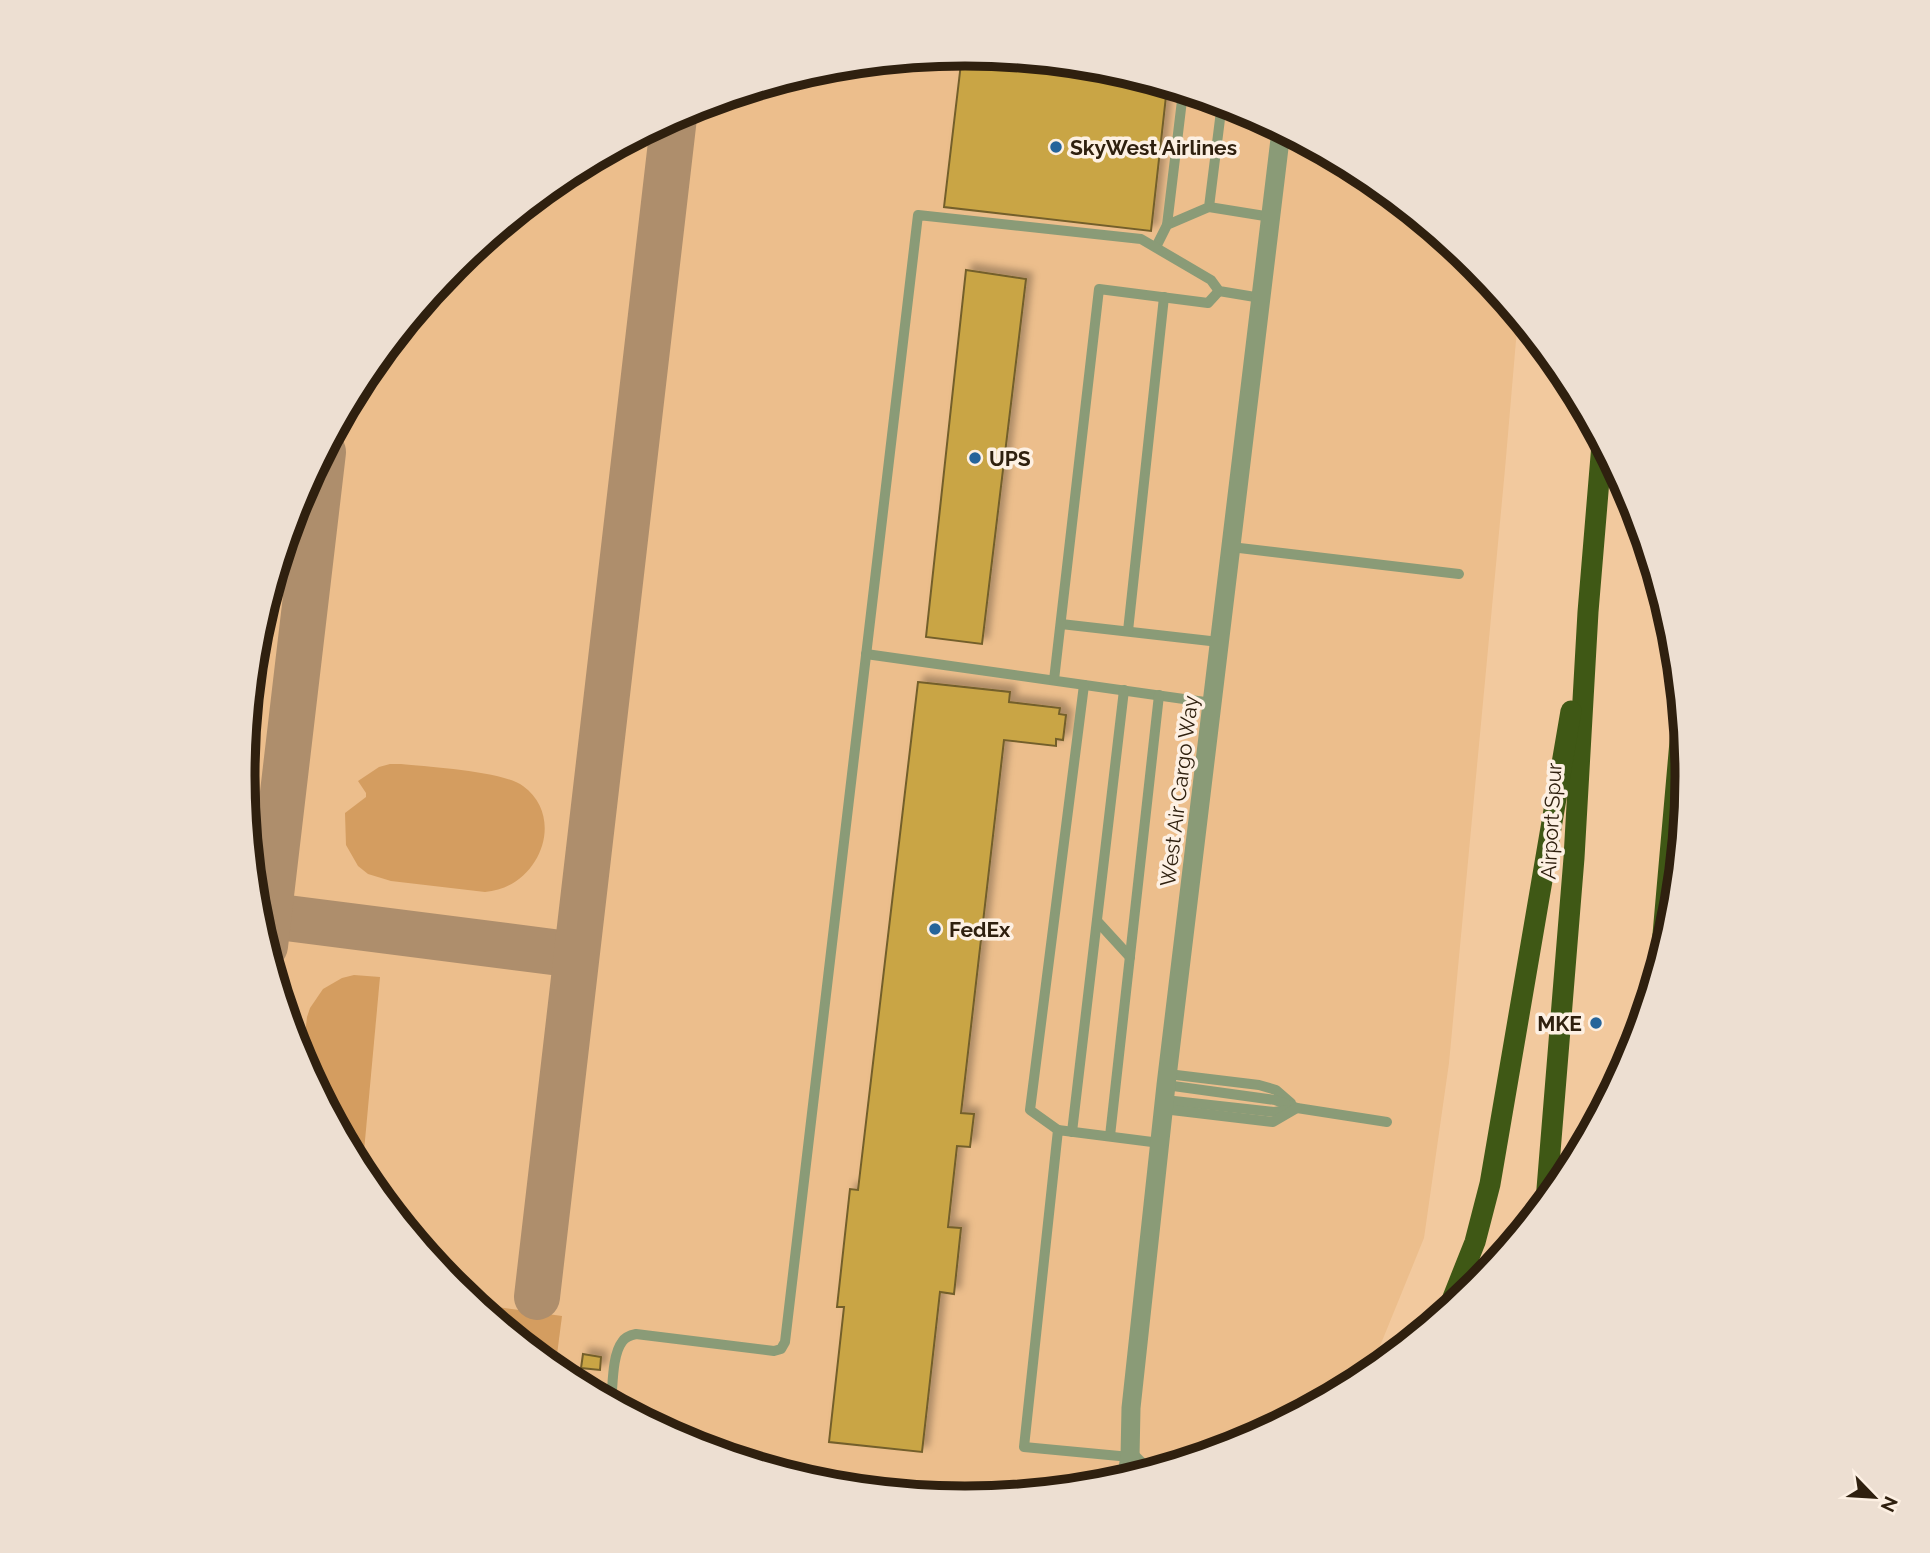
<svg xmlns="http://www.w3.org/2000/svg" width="1930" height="1553" viewBox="0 0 1930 1553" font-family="Raleway,sans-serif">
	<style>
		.built { fill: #ecbe8c }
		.green { fill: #d49d60 }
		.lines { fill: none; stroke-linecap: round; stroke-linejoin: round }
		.taxiway { stroke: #ae8e6c; stroke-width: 46 }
		.building { fill: #c9a545; stroke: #735f2c; stroke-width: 2; filter: url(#shadow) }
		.service { stroke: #8a9b77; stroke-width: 10 }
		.minor { stroke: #8a9b77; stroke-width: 19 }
		.motorway { stroke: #3f5815; stroke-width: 21 }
		.poi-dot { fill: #25649a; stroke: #fdf0e3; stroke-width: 2.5 }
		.labels { text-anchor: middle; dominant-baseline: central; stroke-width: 7; stroke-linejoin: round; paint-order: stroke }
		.poi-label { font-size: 21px; font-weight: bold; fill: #2f200f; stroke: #fdf0e3; text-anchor: start }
		.street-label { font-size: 21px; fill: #2f200f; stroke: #fdf0e3 }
		.rim { fill: none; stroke: #2f200f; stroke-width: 9 }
	</style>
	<defs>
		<filter id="shadow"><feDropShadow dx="6" dy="-6" stdDeviation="3.5" flood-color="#0004"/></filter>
	</defs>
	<rect width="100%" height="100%" fill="#f2c99e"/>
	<path class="built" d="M965 54 1106 68 1242 109 1367 176 1476 266 1518 317 1505 469 1449 1063 1424 1238 1378 1351 1341 1390 1241 1444 1106 1485 965 1499 824 1485 688 1444 563 1377 454 1287 364 1177 298 1053 257 917 243 776 257 635 298 500 365 375 455 266 564 176 689 109 824 68Z"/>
	<g class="green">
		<path d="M390 764H401C429 767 503 771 523 786 567 818 539 888 485 892L391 881 368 874 358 866 346 845 345 813 366 797V793L358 781 379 767Z"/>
		<path d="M354 975 380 977 362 1173 302 1061 307 1017 310 1008 323 989 342 978Z"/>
		<path d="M475 1304 562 1316 555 1370Z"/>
	</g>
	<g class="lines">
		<g class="taxiway">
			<path d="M256 914 576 955"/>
			<path d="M265 946 323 452"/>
			<path d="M537 1297 674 117"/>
		</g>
	</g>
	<g class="building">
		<path d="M962 55 1106 68 1167 87 1151 231 944 207Z"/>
		<path d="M966 270 1026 279 982 644 926 637Z"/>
		<path d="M918 682 1010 692 1009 702 1060 708 1059 714 1066 715 1063 740 1056 739V746L1004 740 961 1113 974 1114 970 1147 957 1146 948 1227 961 1228 954 1294 940 1292 922 1452 829 1442 844 1307H837L850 1189 858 1190Z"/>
		<path d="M583 1354 601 1357 600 1370 581 1368Z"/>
	</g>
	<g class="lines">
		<g class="service">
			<path d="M1209 207 1271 217"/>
			<path d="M1167 225 1183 92"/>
			<path d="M1156 247 1167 225 1209 207 1222 103"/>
			<path d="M1231 547 1459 574"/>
			<path d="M1061 624 1219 642"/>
			<path d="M1128 631 1164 297"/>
			<path d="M866 654 1212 703"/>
			<path d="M1054 680 1099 289 1208 303 1219 291"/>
			<path d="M1097 921 1130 957"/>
			<path d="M1168 1074 1259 1085 1276 1090 1291 1103"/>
			<path d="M1166 1085 1275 1100 1297 1108 1387 1122"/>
			<path d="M1165 1100 1274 1112 1289 1110"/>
			<path d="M1163 1109 1273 1122 1297 1108"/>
			<path d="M1058 1130 1030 1110 1084 685"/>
			<path d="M1072 1132 1124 690"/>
			<path d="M1110 1136 1159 695"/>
			<path d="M611 1402C613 1386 612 1355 622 1342 625 1337 631 1335 636 1334L774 1351 781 1349 785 1342 918 215 1141 239 1211 280 1219 291 1261 298"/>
			<path d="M1130 1457 1024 1447 1058 1130 1160 1143"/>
		</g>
		<g class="minor">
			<path d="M1130 1457 1146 1473"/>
			<path d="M1126 1479 1130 1457 1131 1408 1166 1085 1281 131"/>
		</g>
		<g class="motorway">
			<path d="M1661 957 1682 719"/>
			<path d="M1546 1201 1574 858 1588 612 1602 444"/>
			<path d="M1448 1310 1475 1242 1490 1184 1571 711"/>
		</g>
	</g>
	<g class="poi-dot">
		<circle cx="1056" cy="147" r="7"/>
		<circle cx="975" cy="458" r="7"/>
		<circle cx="935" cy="929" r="7"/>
		<circle cx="1596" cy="1023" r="7"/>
	</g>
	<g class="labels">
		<g class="poi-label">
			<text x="1070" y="147">SkyWest Airlines</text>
			<text x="989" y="458">UPS</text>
			<text x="949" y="929">FedEx</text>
			<text x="1582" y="1023" text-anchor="end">MKE</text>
		</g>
		<g class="street-label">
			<text transform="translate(1179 791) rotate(-83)">West Air Cargo Way</text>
			<text transform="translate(1551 821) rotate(-87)">Airport Spur</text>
		</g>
	</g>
	<path d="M0 0H1930V1553H0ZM255 776a710 710 0 1 1 1420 0a710 710 0 1 1-1420 0Z" fill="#eddfd2" fill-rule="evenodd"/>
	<path class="rim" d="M255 776a710 710 0 1 1 1420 0a710 710 0 1 1-1420 0Z"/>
	<g transform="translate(1874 1497) rotate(115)" stroke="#fdf0e3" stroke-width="5" paint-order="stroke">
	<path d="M0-5L12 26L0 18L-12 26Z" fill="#2f200f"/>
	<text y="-10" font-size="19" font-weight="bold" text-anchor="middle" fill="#2f200f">N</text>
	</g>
</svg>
